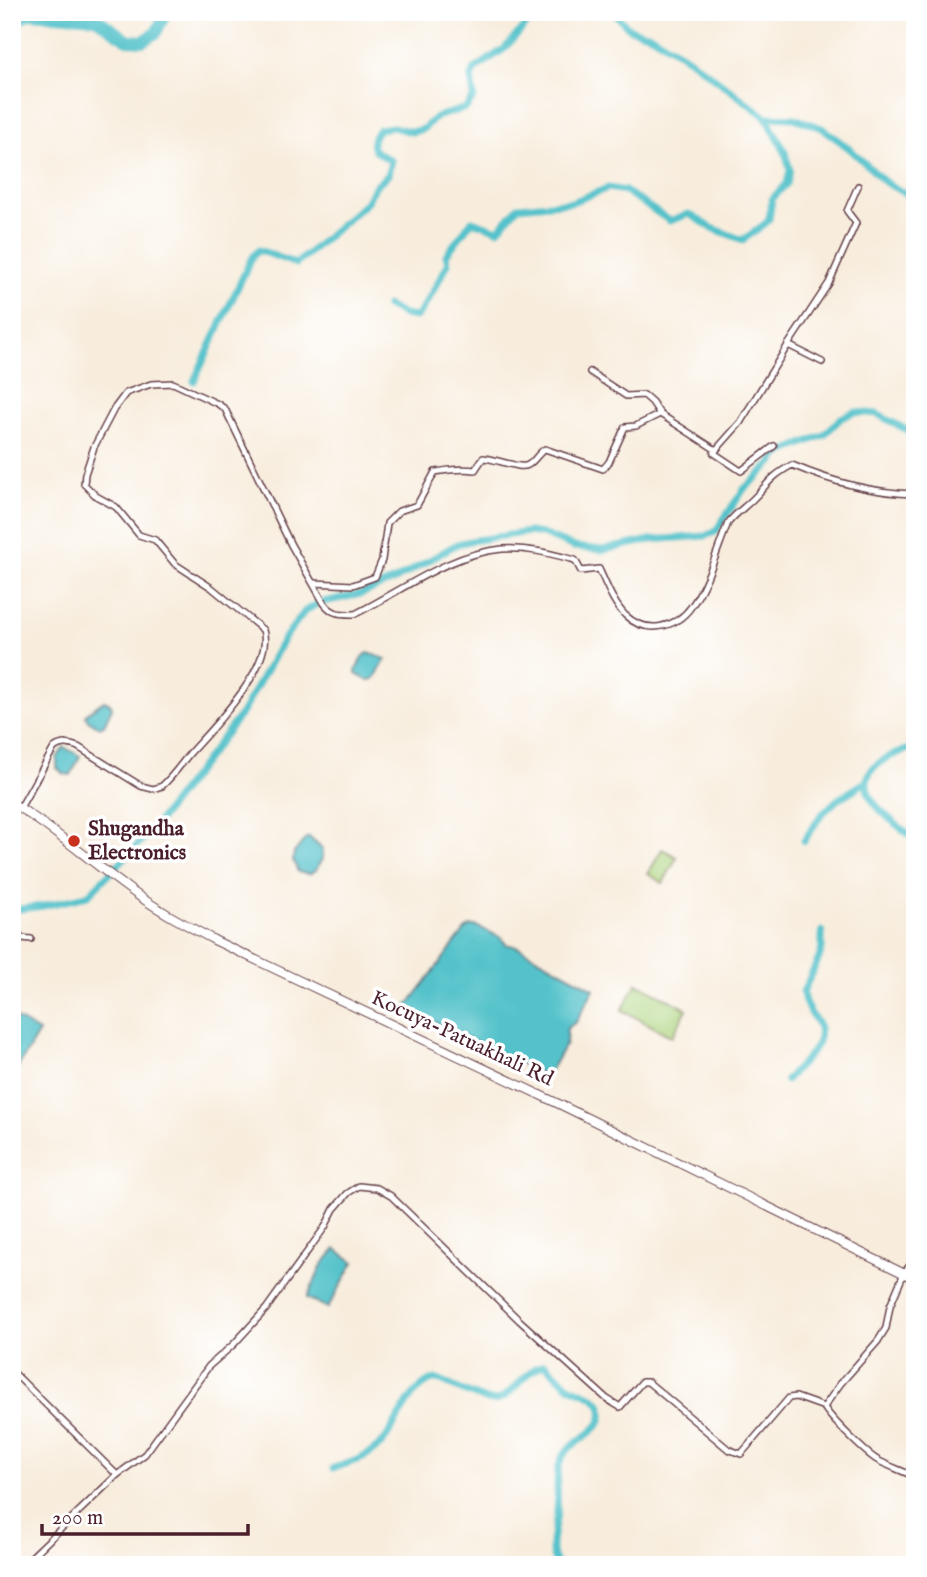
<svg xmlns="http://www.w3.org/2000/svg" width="927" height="1577" viewBox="0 0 927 1577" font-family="'IM FELL English',serif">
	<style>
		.green { fill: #add47f; stroke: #7c7a55; stroke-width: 2 }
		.water { fill: #55c2cb; stroke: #50707b; stroke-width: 2 }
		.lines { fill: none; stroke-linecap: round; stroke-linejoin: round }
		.canal { stroke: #55c2cb; stroke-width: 7 }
		.river { stroke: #55c2cb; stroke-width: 12 }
		.street-casing { stroke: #643e46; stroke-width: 8 }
		.secondary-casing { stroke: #643e46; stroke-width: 10 }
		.street { stroke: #fff; stroke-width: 5 }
		.secondary { stroke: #fff; stroke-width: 8 }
		.poi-dot { fill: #c8321e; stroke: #fff; stroke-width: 2.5 }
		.labels { text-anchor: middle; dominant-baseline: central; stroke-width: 7; stroke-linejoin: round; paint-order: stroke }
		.poi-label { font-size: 21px; font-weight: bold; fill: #4a1f2b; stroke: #fff; text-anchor: start }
		.street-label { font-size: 21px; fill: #4a1f2b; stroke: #fff }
	</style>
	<rect width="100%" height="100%" fill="#fff"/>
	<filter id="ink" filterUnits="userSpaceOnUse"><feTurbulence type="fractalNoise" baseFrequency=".0143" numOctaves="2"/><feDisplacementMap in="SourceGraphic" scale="14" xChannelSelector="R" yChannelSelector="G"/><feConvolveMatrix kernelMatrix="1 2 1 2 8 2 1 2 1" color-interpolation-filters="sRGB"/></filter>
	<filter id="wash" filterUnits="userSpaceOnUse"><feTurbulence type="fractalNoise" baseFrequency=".00686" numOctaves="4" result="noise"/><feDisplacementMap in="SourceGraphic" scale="28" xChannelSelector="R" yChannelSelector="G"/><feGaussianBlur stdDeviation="1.57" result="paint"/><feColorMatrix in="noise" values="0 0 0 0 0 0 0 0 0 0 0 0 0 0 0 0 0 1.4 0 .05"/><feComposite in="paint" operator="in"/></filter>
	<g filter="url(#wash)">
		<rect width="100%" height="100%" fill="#f8eddd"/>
		<g class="green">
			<path d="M662 849 677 857 663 883 648 874Z"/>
			<path d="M637 983 687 1009 672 1037 622 1010Z"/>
		</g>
		<g class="water">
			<path d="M368 653 386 659 375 678 369 681 356 674V671L362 657Z"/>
			<path d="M104 701 111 704 112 708 104 725 99 727 87 719 86 716 87 713Z"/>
			<path d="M64 747 80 756 71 775 64 774 57 768V758Z"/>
			<path d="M309 837 323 850 322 859 316 870 309 874 298 872 293 860 294 853 306 838Z"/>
			<path d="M471 926H476L500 937 506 944 518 947 594 989 576 1022 567 1028 566 1043 549 1073 543 1074 409 1010 408 1005 465 930Z"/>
			<path d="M12 1016 39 1032 12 1077Z"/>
			<path d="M336 1249 354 1262 328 1308 307 1298 322 1265Z"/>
		</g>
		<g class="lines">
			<g class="canal">
				<path d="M533 15V17L538 18 553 12"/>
				<path d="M766 117 794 118 822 128 850 149 886 183 915 199"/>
				<path d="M387 306 404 315 416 317C427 305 439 279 448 264L446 255 472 221 498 230 518 207 572 202 608 188 625 191 670 221 689 214 712 228 743 240 766 223 769 219 772 199 787 183 790 170 785 152 766 117 689 59 651 35 630 29 613 12"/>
				<path d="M194 381 252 257 259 250 296 264 366 203 376 185 388 175 391 160C373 152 366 147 379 129L393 127 412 132 423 129 436 117 466 108 474 97 471 78 475 69 504 49 533 17 525 12"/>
				<path d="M915 747C903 751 889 755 879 763 843 790 895 823 915 839"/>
				<path d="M804 841 821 815 837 800 867 781"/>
				<path d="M12 910 43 906 87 896 151 831 241 714 283 640 305 611 319 603 361 594 397 579 457 544 470 541 529 532 542 534 574 547 603 550 651 540 705 536 715 532 744 489 768 467 780 453 824 435 841 418 855 412 877 414 907 430 915 437"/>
				<path d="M786 1080C799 1065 830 1043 816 1021 809 1011 804 1004 803 992L819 958 822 948V931"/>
				<path d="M333 1468C351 1463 369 1457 382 1443 400 1422 407 1389 435 1379 450 1384 479 1400 492 1401 509 1402 525 1369 545 1364 553 1371 561 1380 569 1386 578 1392 596 1394 601 1406 610 1430 573 1439 564 1454 553 1471 559 1494 557 1512 556 1525 551 1537 552 1550 552 1556 554 1559 557 1565"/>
			</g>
			<path class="river" d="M12 24 29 13 96 18 127 40 143 41 156 33 166 12"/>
		</g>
	</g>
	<g filter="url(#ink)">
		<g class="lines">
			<g class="street-casing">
				<g id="street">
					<path d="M788 345 829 283 856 223 847 211 858 186"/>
					<path d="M590 372 626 396 644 395 652 402 660 414 716 450 714 453 741 471 774 446"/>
					<path d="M716 450 740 423 788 345 822 362"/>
					<path d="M314 583 353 585 375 577 382 560 387 523 399 511 417 505 435 472C449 470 461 468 475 470L483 458C494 458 521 470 528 465 535 461 538 453 545 449L603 469 609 462 625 427 636 426 660 414"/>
					<path d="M20 808 54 748C63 742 69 744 78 747L141 786 153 789 162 786C173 776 181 764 190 753 212 728 275 666 263 630L212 588 175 564 155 540 139 535 116 507 96 496 84 484 85 474 94 447 114 409 126 393 151 384 173 383 218 404 225 409 291 545 324 603C333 615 341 614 355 614 402 591 448 554 502 549 527 547 552 554 575 560L581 571 599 569C606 584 613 603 625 615 646 635 676 628 691 607 708 583 717 550 728 523 736 513 745 507 753 499 769 483 770 477 792 465 832 482 871 493 915 494"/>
					<path d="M12 937 31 939"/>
					<path d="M12 1371 117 1475 23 1565"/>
					<path d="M824 1407C830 1418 867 1455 879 1461 891 1467 903 1471 915 1477"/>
					<path d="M117 1475 145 1454 209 1366 234 1344 266 1309 325 1227 334 1209 348 1193 359 1186 377 1188 391 1196 519 1320 607 1399 620 1407 642 1382H648L728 1449 741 1454 789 1398 796 1397 824 1407 841 1383 878 1341 886 1328 890 1306 904 1273 915 1259"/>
				</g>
			</g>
			<g class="secondary-casing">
				<path id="secondary" d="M12 803C53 828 89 860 129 889 156 909 186 925 216 941L561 1105 915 1279"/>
			</g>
			<use href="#street" class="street"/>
			<use href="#secondary" class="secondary"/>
		</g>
	</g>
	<circle class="poi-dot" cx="74" cy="841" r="7"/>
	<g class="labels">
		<g class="poi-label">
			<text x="88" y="829">Shugandha<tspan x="88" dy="24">Electronics</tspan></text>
		</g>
		<g class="street-label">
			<text transform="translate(462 1039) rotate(25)">Kocuya-Patuakhali Rd</text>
		</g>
	</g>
	<rect width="927" height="1577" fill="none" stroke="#fff" stroke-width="42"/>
	<path d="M42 1524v10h206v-10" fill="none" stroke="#4a1f2b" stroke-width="3.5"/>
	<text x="52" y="1524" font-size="21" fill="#4a1f2b" stroke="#ffffff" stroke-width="5" paint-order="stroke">200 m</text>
</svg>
